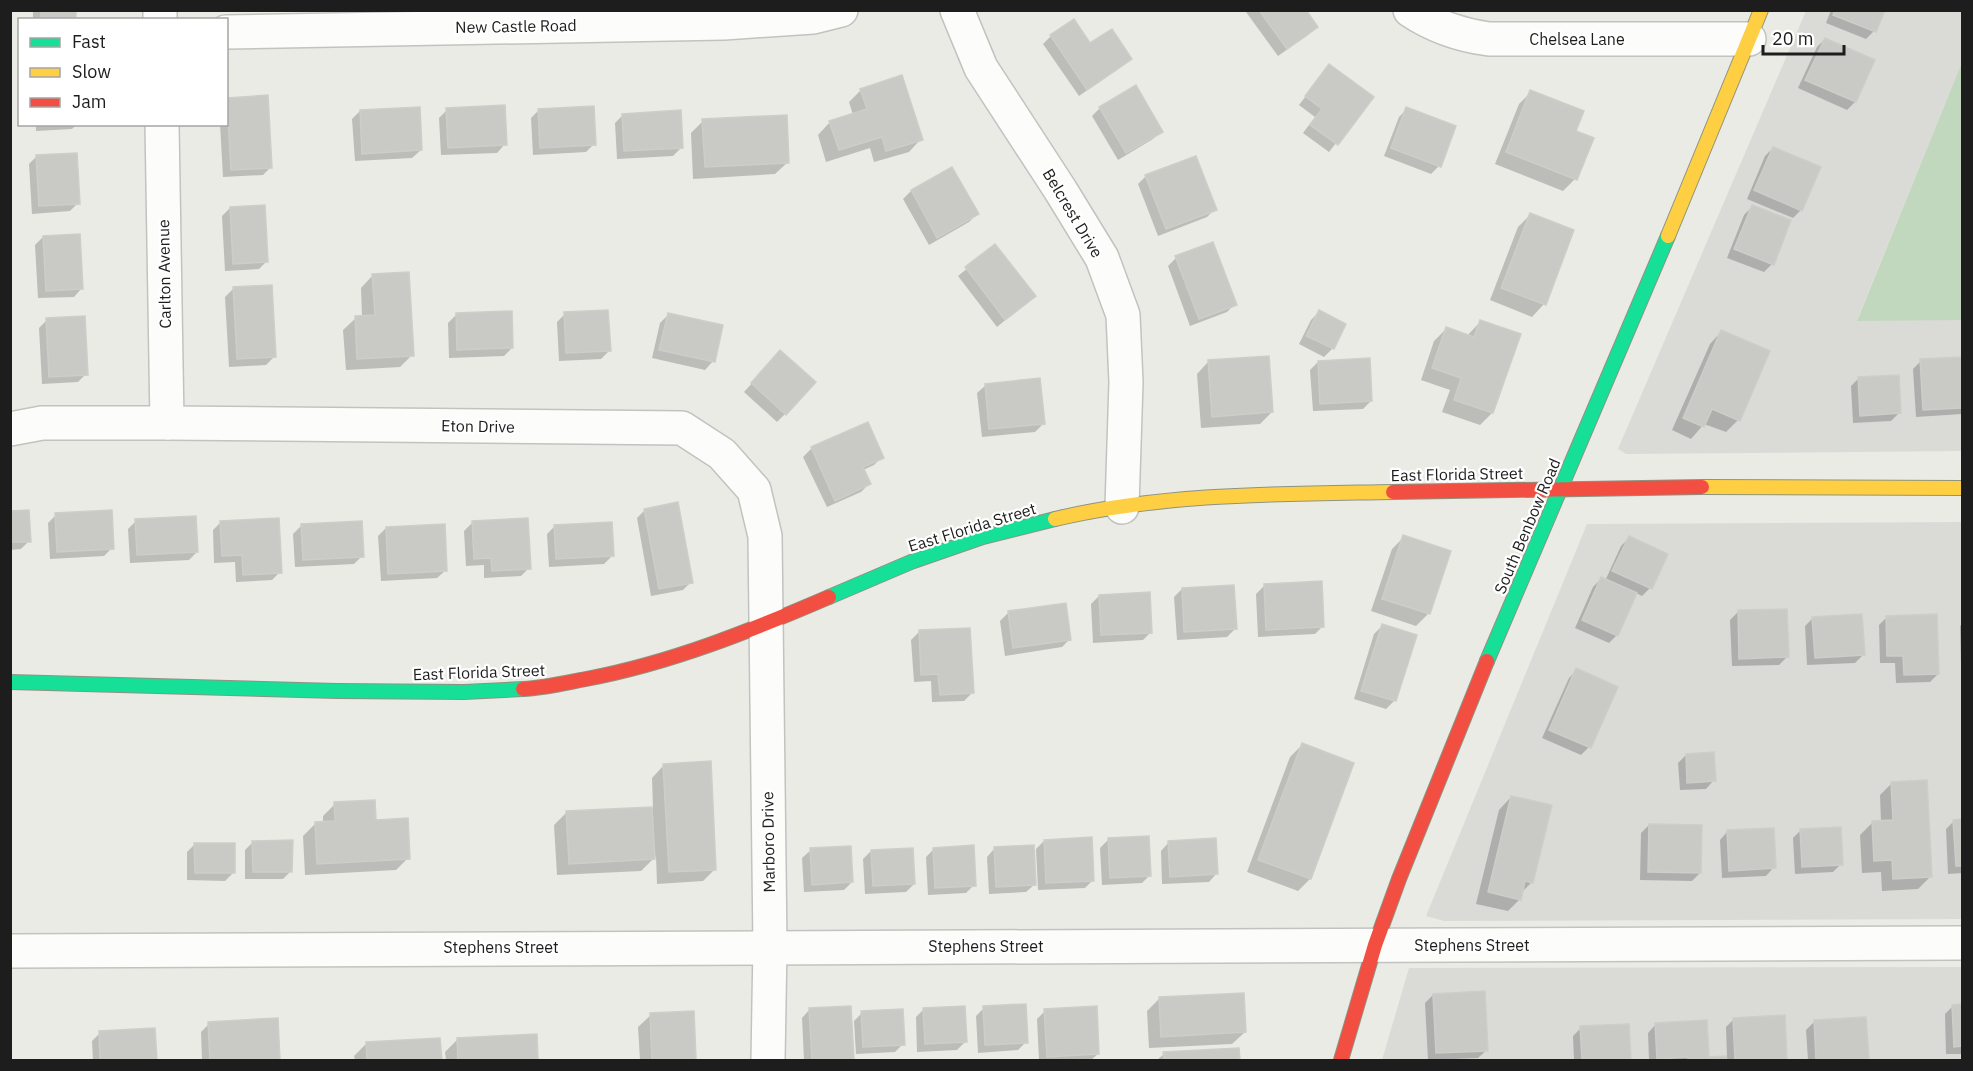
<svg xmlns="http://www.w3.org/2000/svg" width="1973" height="1071" viewBox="0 0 1973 1071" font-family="'IBM Plex Sans',sans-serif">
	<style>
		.residential { fill: #dadad7 }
		.forest { fill: #c2d8be }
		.shadow { fill: #0003 }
		.building { fill: #c9c9c6; stroke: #cecdc8; stroke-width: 1.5 }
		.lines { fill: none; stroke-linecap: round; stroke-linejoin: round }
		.street-casing { stroke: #c2c2c0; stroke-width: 36 }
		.fast-casing { stroke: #8e9380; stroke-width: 16 }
		.slow-casing { stroke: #8e9380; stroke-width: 16 }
		.jam-casing { stroke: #8e9380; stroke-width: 16 }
		.street { stroke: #fcfcfb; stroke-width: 33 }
		.fast { stroke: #16e098; stroke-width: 14 }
		.slow { stroke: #ffcf43; stroke-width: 14 }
		.jam { stroke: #f24e42; stroke-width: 14 }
		.labels { text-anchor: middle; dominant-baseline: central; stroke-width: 4.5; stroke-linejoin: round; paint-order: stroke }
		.street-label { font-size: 16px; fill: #1d1d1d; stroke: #fff }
	</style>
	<rect width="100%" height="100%" fill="#ebebe6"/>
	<g class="residential">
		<path d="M1806 11H1962V62L1857 320H1962V451L1626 454 1618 449Z"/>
		<path d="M1962 522V919L1444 921 1426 916 1587 524Z"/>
		<path d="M1962 967V1060H1382L1409 968Z"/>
	</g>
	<path class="forest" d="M1962 62V320L1857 321Z"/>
	<g class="shadow">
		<path d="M33 10H74L75 20H33Z"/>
		<path d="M1248 10H1305L1316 27 1308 35 1278 56 1246 12Z"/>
		<path d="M1831 10H1883L1874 31 1866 39 1826 23Z"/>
		<path d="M1073 21 1090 45 1130 59 1122 66 1079 96 1043 44 1051 36Z"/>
		<path d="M1825 39 1873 61 1855 102 1847 110 1798 88 1817 47Z"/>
		<path d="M1329 66 1372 97 1329 152 1303 133 1315 117 1299 105Z"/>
		<path d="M861 90 921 139 909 152 874 162 870 148 826 162 818 135 830 122 853 115 849 102Z"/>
		<path d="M1531 92 1574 132 1575 179 1563 191 1495 164 1519 104Z"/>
		<path d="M228 99 271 167 263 175 223 177 220 124H226Z"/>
		<path d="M1100 108 1161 131 1153 139 1118 160 1092 116Z"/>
		<path d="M1407 109 1439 166 1431 174 1384 156 1399 117Z"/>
		<path d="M447 110 505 144 497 153 441 155 439 118Z"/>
		<path d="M539 110 594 144 586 152 533 155 531 118Z"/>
		<path d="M360 111 421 150 412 158 355 161 352 119Z"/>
		<path d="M623 115 681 148 673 156 617 159 615 123Z"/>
		<path d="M703 121 788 162 775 174 693 179 691 133Z"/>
		<path d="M36 124H77L72 129 36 131Z"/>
		<path d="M1773 148 1801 210 1793 218 1747 199 1765 156Z"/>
		<path d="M37 156 78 203 70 211 32 214 29 164Z"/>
		<path d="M952 169 977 214 969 222 929 245 903 199 911 191Z"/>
		<path d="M1146 176 1215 209 1207 217 1158 236 1138 184Z"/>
		<path d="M1752 207 1772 264 1764 272 1727 258 1744 215Z"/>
		<path d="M230 208 267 261 259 269 225 271 222 216Z"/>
		<path d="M1530 215 1572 231 1544 304 1532 317 1490 300 1518 227Z"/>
		<path d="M43 237 82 288 74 297 38 298 35 245Z"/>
		<path d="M995 246 1034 296 997 327 958 276Z"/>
		<path d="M1176 258 1235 304 1227 312 1190 326 1168 266Z"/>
		<path d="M373 275 412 355 400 367 346 370 343 330 356 318 362 317 361 288Z"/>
		<path d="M233 289 274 357 266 365 229 367 225 297Z"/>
		<path d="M1319 312 1344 325 1332 349 1324 357 1299 344 1311 320Z"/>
		<path d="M565 314 609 351 601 359 559 361 557 322Z"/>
		<path d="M456 315 512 348 504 356 449 358 448 323Z"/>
		<path d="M668 315 713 361 705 370 652 358 660 323Z"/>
		<path d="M47 320 86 374 78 382 42 384 39 328Z"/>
		<path d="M1480 322 1492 413 1480 425 1442 412 1450 390 1421 380 1434 341 1446 329 1467 336Z"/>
		<path d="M1722 331 1738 420 1726 432 1704 424 1691 439 1672 430 1710 344Z"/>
		<path d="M1962 359V414L1916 417 1913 369 1921 361Z"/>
		<path d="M773 360 785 414 777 422 744 392Z"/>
		<path d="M1209 361 1272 412 1260 424 1201 428 1197 374Z"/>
		<path d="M1318 362 1371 401 1363 409 1313 411 1310 370Z"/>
		<path d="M1859 378 1899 413 1891 421 1853 423 1851 386Z"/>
		<path d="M986 385 1043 424 1035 432 982 437 977 393Z"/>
		<path d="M867 424 882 457 874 465 863 470 869 484 861 492 827 507 803 457 811 449Z"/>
		<path d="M645 510 691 582 683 590 651 596 637 518Z"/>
		<path d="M10 513 29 541 21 549 10 550Z"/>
		<path d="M56 515 112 548 104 556 50 559 48 523Z"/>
		<path d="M136 521 197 552 189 560 130 563 128 529Z"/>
		<path d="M221 522 280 572 272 580 236 582 235 562 214 563 213 530Z"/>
		<path d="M472 523 529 568 521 576 484 578V565L466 566 464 531Z"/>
		<path d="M301 526 362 556 354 564 295 567 293 534Z"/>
		<path d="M555 526 612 556 604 564 549 567 547 534Z"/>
		<path d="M386 528 446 570 437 578 381 581 378 536Z"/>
		<path d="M1404 537 1449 552 1428 614 1416 626 1371 611 1392 549Z"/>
		<path d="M1629 538 1650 588 1642 596 1636 593 1617 635 1609 643 1575 628 1593 587 1601 579 1605 581 1621 546Z"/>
		<path d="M1264 586 1323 626 1315 634 1258 637 1256 594Z"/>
		<path d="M1182 589 1235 629 1227 637 1177 640 1174 597Z"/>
		<path d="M1099 596 1151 632 1143 640 1093 643 1091 604Z"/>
		<path d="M1738 612 1787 657 1779 665 1732 666 1730 620Z"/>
		<path d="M1008 613 1070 639 1062 647 1005 656 1000 621Z"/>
		<path d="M1887 617 1938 674 1930 682 1896 683 1895 663H1880L1879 625Z"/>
		<path d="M1813 618 1863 655 1855 663 1807 665 1805 626Z"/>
		<path d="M1962 624V664H1961L1960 626Z"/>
		<path d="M1382 626 1415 636 1394 701 1386 709 1354 699 1374 634Z"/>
		<path d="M919 632 972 693 964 701 932 702 931 681 914 682 911 640Z"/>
		<path d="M1577 670 1616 688 1589 747 1581 755 1542 738 1569 678Z"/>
		<path d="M1302 745 1353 764 1310 879 1298 891 1247 872 1290 757Z"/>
		<path d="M1686 755 1714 780 1706 789 1680 790 1678 763Z"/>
		<path d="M664 765 715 869 703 881 657 884 656 856 641 871 557 875 554 825 566 813 653 808 652 778Z"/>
		<path d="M1892 783 1930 877 1918 889 1882 891 1881 872 1862 873 1860 835 1872 823 1881 822 1880 795Z"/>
		<path d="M1511 797 1532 882 1521 893 1520 899 1508 911 1476 904 1499 810Z"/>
		<path d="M335 804 375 822 408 858 396 870 305 875 303 836 315 824 323 823V816Z"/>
		<path d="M1954 821H1962V873L1948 874 1946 829Z"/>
		<path d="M1649 825 1700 873 1692 881 1640 880 1641 833Z"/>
		<path d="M1801 830 1841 864 1833 872 1795 874 1793 838Z"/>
		<path d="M1728 831 1774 867 1766 876 1722 878 1720 840Z"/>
		<path d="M1108 840 1150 875 1142 883 1102 885 1100 848Z"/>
		<path d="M1044 841 1093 880 1085 888 1038 890 1036 849Z"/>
		<path d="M253 842 291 871 283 879H245V850Z"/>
		<path d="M1169 842 1217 873 1209 882 1162 884 1161 851Z"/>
		<path d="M195 844 233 873 225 881 187 880V852Z"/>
		<path d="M995 848 1035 884 1026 892 989 894 987 857Z"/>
		<path d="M934 849 974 885 966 893 928 895 926 857Z"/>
		<path d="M811 850 852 882 844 890 804 892 802 858Z"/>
		<path d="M871 851 914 884 906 892 865 894 863 859Z"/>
		<path d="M1433 995 1487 1050 1478 1058 1428 1060 1425 1003Z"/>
		<path d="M1159 999 1245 1032 1232 1044 1149 1048 1147 1011Z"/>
		<path d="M1953 1006H1962V1054H1946L1945 1014Z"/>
		<path d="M850 1007 852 1060H804L802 1018 810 1009Z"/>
		<path d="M984 1008 1026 1042 1018 1050 978 1053 976 1016Z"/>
		<path d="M924 1009 965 1042 957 1050 917 1052 916 1017Z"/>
		<path d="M1045 1011 1098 1054 1091 1060H1039L1037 1019Z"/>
		<path d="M692 1012 695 1060H640L638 1027 651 1015Z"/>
		<path d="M862 1013 903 1044 895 1052 856 1054 854 1021Z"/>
		<path d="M1783 1016 1786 1060H1649L1648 1033 1656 1024 1708 1059 1727 1057 1726 1027 1734 1019Z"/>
		<path d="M1814 1022 1867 1058 1865 1060H1808L1806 1030Z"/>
		<path d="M209 1024 279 1059 202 1060 201 1032Z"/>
		<path d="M1627 1026 1629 1060H1574L1573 1036 1581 1028Z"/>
		<path d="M154 1030 156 1060H93L92 1041 100 1033Z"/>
		<path d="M535 1035 537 1060H446L445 1052 457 1040Z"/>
		<path d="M439 1039 440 1060H355L354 1056 367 1043Z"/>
		<path d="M1238 1050V1060H1157L1164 1054Z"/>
	</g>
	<g class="building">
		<rect x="41" y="10" width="35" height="10"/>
		<path d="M1259 10H1306L1318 27 1287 49Z"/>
		<path d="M1835 10H1885L1876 32 1833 15Z"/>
		<path d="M1074 19 1090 43 1112 29 1132 59 1087 90 1050 35Z"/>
		<path d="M1825 38 1875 60 1856 102 1805 80Z"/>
		<path d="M1329 64 1374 97 1338 145 1310 125 1322 109 1305 96Z"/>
		<path d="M902 75 923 140 886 151 882 137 839 150 829 121 867 109 860 89Z"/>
		<path d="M1136 85 1163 132 1126 153 1099 107Z"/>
		<path d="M1530 90 1584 111 1576 131 1594 138 1577 180 1506 152Z"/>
		<path d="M268 95 272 168 231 170 227 98Z"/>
		<path d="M505 105 507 145 448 148 446 108Z"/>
		<path d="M594 106 596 145 540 148 538 109Z"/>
		<path d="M420 107 422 150 362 154 360 110Z"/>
		<path d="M1406 107 1456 126 1441 167 1391 148Z"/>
		<path d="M681 110 683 148 624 151 622 114Z"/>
		<path d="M787 115 789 163 705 167 702 119Z"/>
		<path d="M1773 147 1821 167 1802 211 1754 190Z"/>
		<path d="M77 153 80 204 39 206 36 155Z"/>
		<path d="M1196 156 1217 210 1166 229 1145 175Z"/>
		<path d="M952 167 979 214 937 238 911 190Z"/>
		<path d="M265 205 268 262 233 264 230 207Z"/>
		<path d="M1752 205 1791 220 1774 265 1734 249Z"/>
		<path d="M1530 213 1574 230 1546 305 1501 288Z"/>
		<path d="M80 234 83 289 46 291 43 236Z"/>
		<path d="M1213 242 1237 305 1199 319 1175 256Z"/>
		<path d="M995 244 1036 296 1005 320 965 267Z"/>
		<path d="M409 272 414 356 357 359 355 316 375 315 372 274Z"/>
		<path d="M272 285 276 357 237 359 233 287Z"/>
		<path d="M608 310 611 351 566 353 564 312Z"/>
		<path d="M1319 310 1346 324 1334 349 1306 336Z"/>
		<path d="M512 311 513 348 457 350 456 313Z"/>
		<path d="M668 313 723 325 715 362 659 350Z"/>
		<path d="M85 316 88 375 49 377 46 318Z"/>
		<path d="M1480 320 1521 334 1493 413 1454 400 1461 378 1432 368 1446 327 1474 337Z"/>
		<path d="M1721 330 1770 351 1740 421 1712 409 1704 427 1683 418Z"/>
		<path d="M780 350 816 382 786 415 751 383Z"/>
		<path d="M1269 356 1273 412 1212 417 1208 360Z"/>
		<path d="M1962 357V408L1923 410 1920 359Z"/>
		<path d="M1370 358 1372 401 1320 404 1318 361Z"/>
		<path d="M1899 375 1901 413 1860 416 1858 377Z"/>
		<path d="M1040 378 1045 424 989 429 985 384Z"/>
		<path d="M868 422 884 458 863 467 871 484 835 501 811 447Z"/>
		<path d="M678 502 693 583 659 589 644 509Z"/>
		<path d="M29 510 31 542H10V511Z"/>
		<path d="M112 510 114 549 57 552 55 513Z"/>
		<path d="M196 516 198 552 137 555 135 519Z"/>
		<path d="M279 518 282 573 243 575 242 555 222 556 220 521Z"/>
		<path d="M528 518 531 569 492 571 491 558 474 559 472 521Z"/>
		<path d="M362 521 364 557 303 560 301 524Z"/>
		<path d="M612 522 614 556 556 559 554 525Z"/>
		<path d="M445 524 447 571 388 574 386 527Z"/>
		<path d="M1403 535 1451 551 1430 614 1382 599Z"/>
		<path d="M1629 536 1668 554 1652 589 1612 571Z"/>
		<path d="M1601 577 1637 593 1618 636 1582 620Z"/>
		<path d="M1322 581 1324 627 1266 630 1264 584Z"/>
		<path d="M1234 585 1237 629 1184 632 1182 588Z"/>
		<path d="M1150 592 1152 633 1101 635 1099 595Z"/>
		<path d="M1066 603 1071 640 1013 648 1008 611Z"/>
		<path d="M1787 609 1789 657 1739 659 1738 610Z"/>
		<path d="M1862 614 1865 655 1815 658 1812 617Z"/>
		<path d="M1937 614 1939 674 1904 675 1903 656H1887L1886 616Z"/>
		<path d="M1382 624 1417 635 1396 701 1361 691Z"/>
		<path d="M970 628 974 693 940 695 938 674 921 675 919 630Z"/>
		<path d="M1576 668 1618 687 1591 748 1549 730Z"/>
		<path d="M1302 743 1354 763 1311 879 1258 860Z"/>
		<path d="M1714 752 1716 781 1687 783 1686 754Z"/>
		<path d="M711 761 716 870 669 872 663 764Z"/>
		<path d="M1927 780 1932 877 1893 879 1892 860 1874 861 1872 821 1893 820 1891 782Z"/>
		<path d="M1511 796 1552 805 1533 883 1525 881 1521 900 1488 892Z"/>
		<path d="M375 800 376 820 408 818 410 859 317 864 315 822 335 821 334 802Z"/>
		<path d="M652 807 655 859 569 864 566 811Z"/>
		<path d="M1962 819V866H1956L1953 820Z"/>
		<path d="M1649 824 1702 825 1701 873 1648 872Z"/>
		<path d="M1841 827 1843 865 1802 867 1800 829Z"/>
		<path d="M1774 828 1776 868 1729 871 1727 830Z"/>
		<path d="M1149 836 1151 876 1110 878 1108 838Z"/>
		<path d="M1092 837 1094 881 1046 883 1044 840Z"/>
		<path d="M1216 838 1218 874 1170 877 1168 841Z"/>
		<path d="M293 840 292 872H253L252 841Z"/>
		<path d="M194 843H235V873H195Z"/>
		<path d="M974 845 976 886 935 888 933 848Z"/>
		<path d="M1034 845 1036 885 996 887 994 847Z"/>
		<path d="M851 846 853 882 812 885 810 848Z"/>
		<path d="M913 848 915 884 873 886 871 850Z"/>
		<path d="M1485 991 1488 1051 1436 1053 1433 994Z"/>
		<path d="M1244 993 1246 1032 1161 1037 1159 997Z"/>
		<path d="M1026 1004 1028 1043 985 1045 983 1006Z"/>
		<path d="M1962 1004V1046L1954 1047 1952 1005Z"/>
		<path d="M851 1006 854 1060H812L809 1008Z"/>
		<path d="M965 1006 967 1042 925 1044 923 1008Z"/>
		<path d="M1097 1006 1099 1054 1047 1057 1044 1009Z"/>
		<path d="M903 1009 905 1045 863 1047 861 1011Z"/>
		<path d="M694 1011 696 1060H652L650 1013Z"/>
		<path d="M1785 1015 1787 1060H1735L1733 1018Z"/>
		<path d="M1866 1017 1869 1059 1816 1060 1814 1020Z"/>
		<path d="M278 1018 280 1060H210L208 1022Z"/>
		<path d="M1707 1020 1709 1057 1726 1056 1727 1060H1688V1057L1657 1059 1655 1023Z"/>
		<path d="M1629 1024 1631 1060H1582L1580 1026Z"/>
		<path d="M155 1028 157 1060H100L99 1031Z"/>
		<path d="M537 1034 538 1060H458L457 1038Z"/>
		<path d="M440 1038 442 1060H363H367L366 1042Z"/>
		<path d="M1239 1048 1240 1060H1164L1163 1052Z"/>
	</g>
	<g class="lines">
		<g class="street-casing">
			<g id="street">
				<path d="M160 10V20"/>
				<path d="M957 10 981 68 1061 191 1102 258 1123 315 1126 382 1122 507"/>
				<path d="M1410 10C1435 27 1460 35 1489 39H1749"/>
				<path d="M226 32 724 23 813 17 841 10"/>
				<path d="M162 124 167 423"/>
				<path d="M10 429 42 423H167L682 428 722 454 754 490 765 536 770 946 768 1060"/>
				<path d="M10 951C661 946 1312 945 1962 943"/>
			</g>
		</g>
		<g class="fast-casing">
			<g id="fast">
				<path d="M829 597 911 562 983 537 1055 519"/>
				<path d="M1487 661 1668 236"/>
				<path d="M10 682 337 691 464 692 523 689"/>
			</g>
		</g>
		<g class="slow-casing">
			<g id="slow">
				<path d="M1668 236 1761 10"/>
				<path d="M1702 487 1962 488"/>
				<path d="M1055 519C1165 493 1280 494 1393 492"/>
			</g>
		</g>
		<g class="jam-casing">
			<g id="jam">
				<path d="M1393 492 1702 487"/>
				<path d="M523 689C545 688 565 683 586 679 671 663 750 631 829 597"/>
				<path d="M1341 1060 1375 945 1399 879 1487 661"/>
			</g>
		</g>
		<use href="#street" class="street"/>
		<use href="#fast" class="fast"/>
		<use href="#slow" class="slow"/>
		<use href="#jam" class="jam"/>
	</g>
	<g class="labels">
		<g class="street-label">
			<text transform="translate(516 26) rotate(-1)">New Castle Road</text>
			<text x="1577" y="39">Chelsea Lane</text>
			<text transform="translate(1073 213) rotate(59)">Belcrest Drive</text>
			<text transform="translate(164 274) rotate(-91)">Carlton Avenue</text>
			<text transform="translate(478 426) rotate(1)">Eton Drive</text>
			<text transform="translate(1457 474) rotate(-1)">East Florida Street</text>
			<text transform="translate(1527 526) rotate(-67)">South Benbow Road</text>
			<text transform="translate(972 527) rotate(-17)">East Florida Street</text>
			<text transform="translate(479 672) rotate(-2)">East Florida Street</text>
			<text transform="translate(768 842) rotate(-91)">Marboro Drive</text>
			<text x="1472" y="945">Stephens Street</text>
			<text x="986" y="946">Stephens Street</text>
			<text x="501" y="947">Stephens Street</text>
		</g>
	</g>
	<rect width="1973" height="1071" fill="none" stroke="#1d1d1d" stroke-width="24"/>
	<rect x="18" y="18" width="210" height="108" fill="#ffffff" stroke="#a5a5a5" stroke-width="1.5"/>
	<rect x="30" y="38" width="30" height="9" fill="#16e098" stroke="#a5a5a5" stroke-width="1.5"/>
	<text x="72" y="48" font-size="18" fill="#1d1d1d">Fast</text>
	<rect x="30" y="68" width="30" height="9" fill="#ffcf43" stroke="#a5a5a5" stroke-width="1.5"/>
	<text x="72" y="78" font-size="18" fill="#1d1d1d">Slow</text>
	<rect x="30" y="98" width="30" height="9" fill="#f24e42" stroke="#a5a5a5" stroke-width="1.5"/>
	<text x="72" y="108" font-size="18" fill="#1d1d1d">Jam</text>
	<path d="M1763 45v9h81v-9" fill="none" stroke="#1d1d1d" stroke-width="3"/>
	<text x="1772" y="45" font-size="18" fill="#1d1d1d" stroke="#ffffff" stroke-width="4.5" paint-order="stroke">20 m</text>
</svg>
